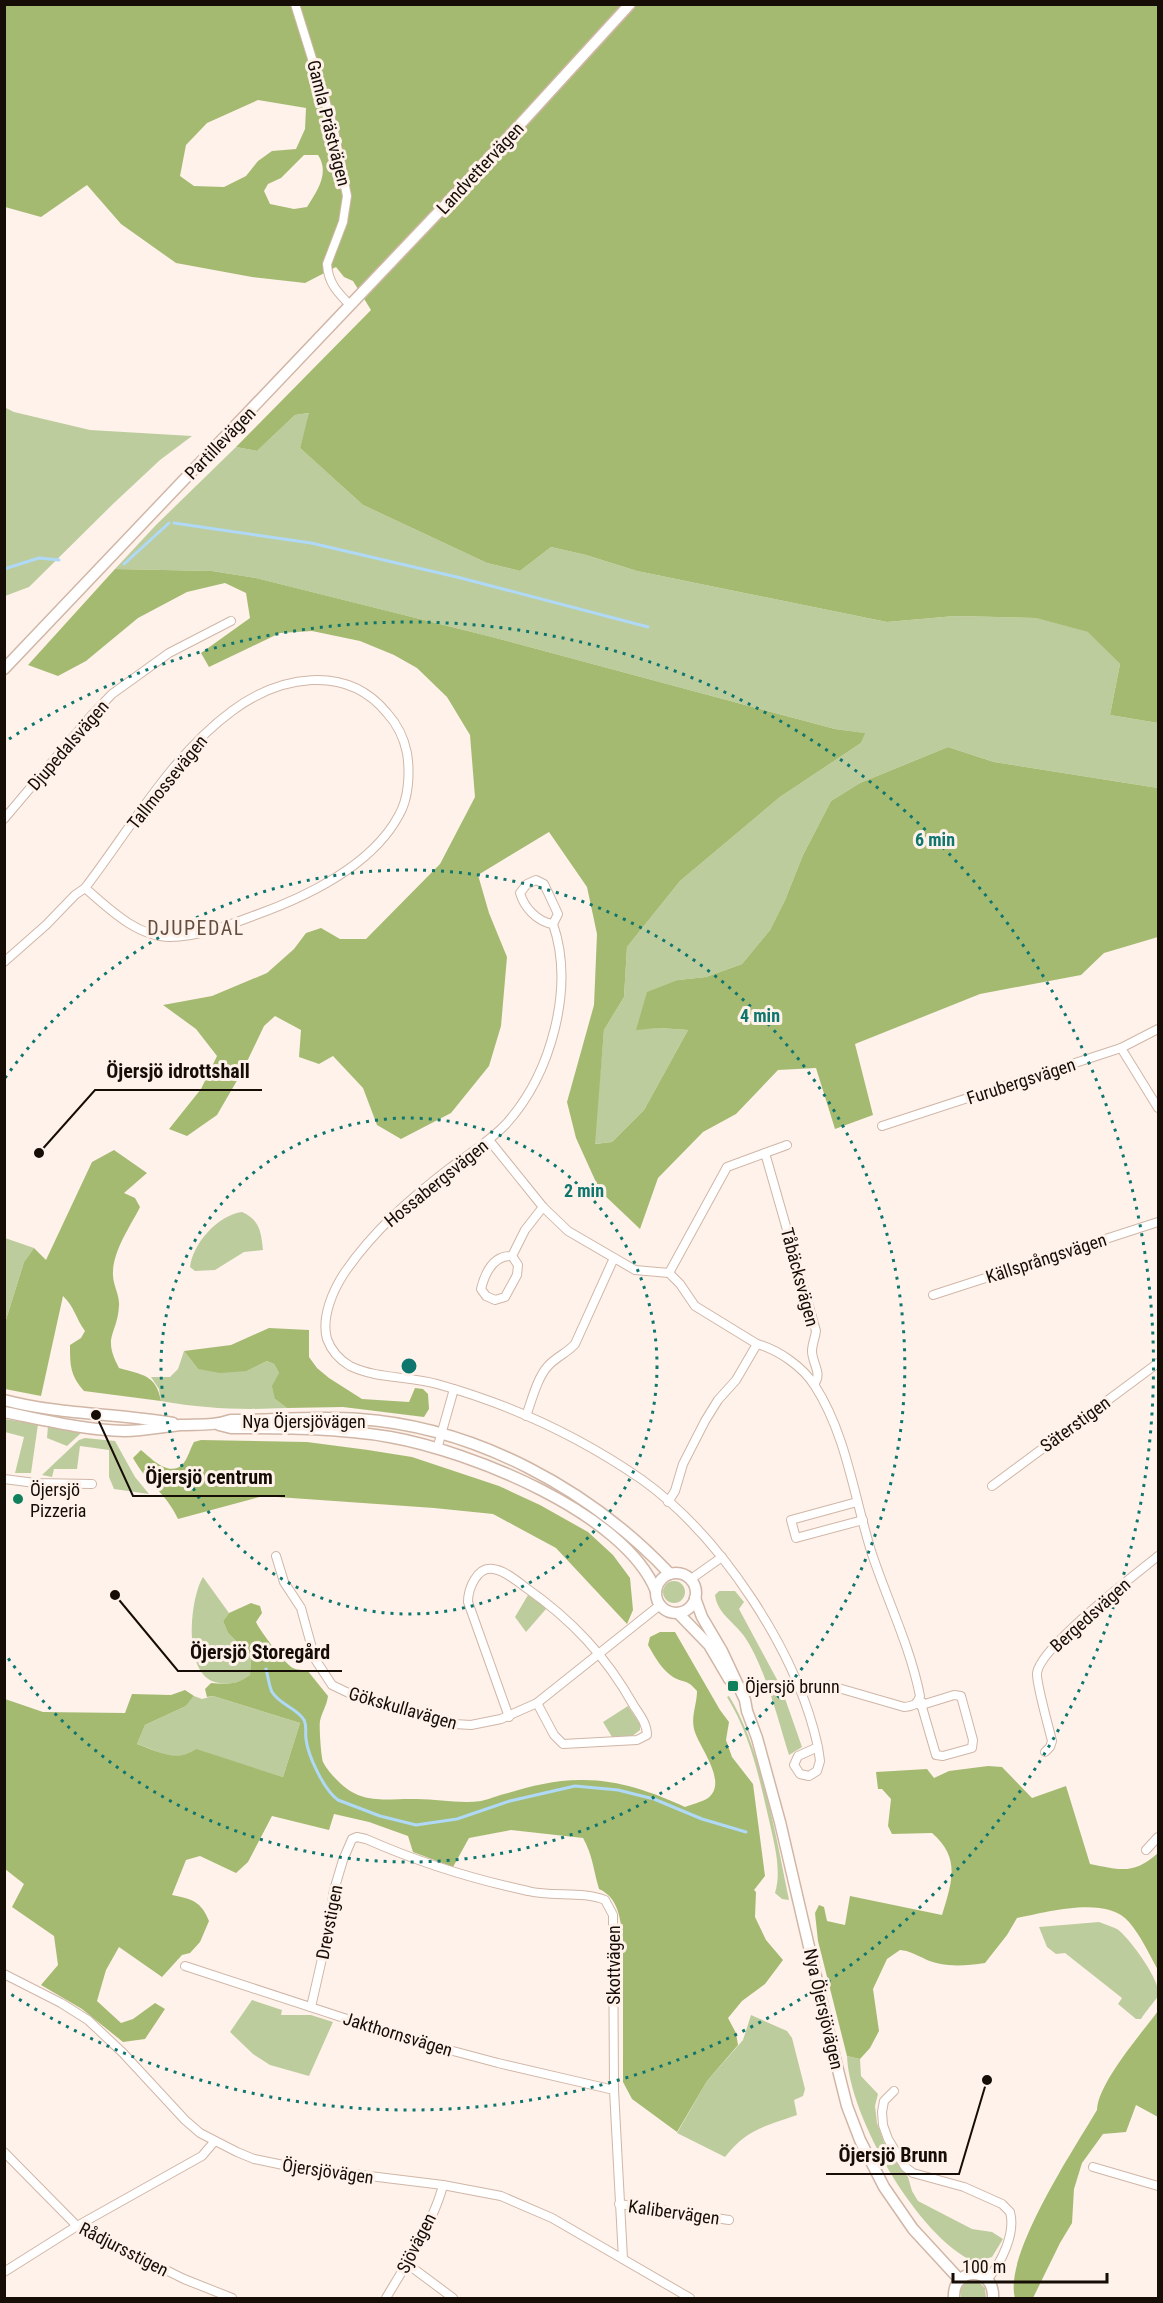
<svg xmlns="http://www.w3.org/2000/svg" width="1163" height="2303" viewBox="0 0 1163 2303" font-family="'Roboto Condensed',sans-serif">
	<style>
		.green { fill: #bdcc9d }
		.forest { fill: #a5ba71; fill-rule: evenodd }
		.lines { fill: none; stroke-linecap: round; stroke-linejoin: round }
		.stream { stroke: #afd9f7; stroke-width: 3 }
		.minor-casing { stroke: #d1b6a6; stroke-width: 10 }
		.tertiary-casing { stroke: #d1b6a6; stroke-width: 13 }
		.minor { stroke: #fff; stroke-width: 8 }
		.tertiary { stroke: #fff; stroke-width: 10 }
		.ring { fill: none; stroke: #0f766e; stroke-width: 3; stroke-dasharray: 3 6 }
		.poi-dot { fill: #10805c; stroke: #fef2eb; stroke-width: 2 }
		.labels { text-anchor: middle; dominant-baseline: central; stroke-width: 6; stroke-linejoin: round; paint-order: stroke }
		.street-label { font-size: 18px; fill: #160d07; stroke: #fef2eb }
		.poi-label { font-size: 18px; fill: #160d07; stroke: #fef2eb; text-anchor: start }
		.neighbourhood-label { font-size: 20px; letter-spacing: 1.5px; fill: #654e3f; stroke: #fef2eb }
		.centre { fill: #0f766e; stroke: #fef2eb; stroke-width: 3 }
		.ring-label { font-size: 18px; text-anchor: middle; font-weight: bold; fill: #0f766e; stroke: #fef2eb; stroke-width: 6; stroke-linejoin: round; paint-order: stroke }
		.leader { fill: none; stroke: #160d07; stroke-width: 2 }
		.callout-dot { fill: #160d07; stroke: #fef2eb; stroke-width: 2 }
		.callout-label { font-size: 20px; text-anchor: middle; font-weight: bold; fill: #160d07; stroke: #fef2eb; stroke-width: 6; stroke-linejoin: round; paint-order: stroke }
	</style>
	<rect width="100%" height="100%" fill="#fef2eb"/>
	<g class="green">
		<path d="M4 407 14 412 90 430 192 436 160 460 114 503 29 587 5 596Z"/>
		<path d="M310 413 300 448 363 505 487 563 520 571 551 547 586 555 637 571 887 622 955 616 1037 618 1089 632 1120 664 1110 715 1158 723V788L994 762 948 747 860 783 831 801 803 855 785 900 770 930 742 964 706 977 678 980 637 1029 659 1028 688 1030 644 1110 612 1142 594 1144 604 1030 624 997 627 947 680 881 780 797 861 743 864 733 835 729 492 637 256 578 212 571 115 569 156 525 236 447 257 451 295 415Z"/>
		<path d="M242 1212C260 1220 261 1232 263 1250L244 1252 215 1270 195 1271 190 1267C193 1243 218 1215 242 1212Z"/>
		<path d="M5 1238 34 1248 24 1262 5 1323Z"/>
		<path d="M184 1351 198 1369 247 1371 267 1361 274 1364 279 1373 275 1399 287 1408C242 1410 206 1409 161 1401L159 1389 151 1377H170L178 1369Z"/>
		<path d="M4 1419 38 1424 31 1473H15L24 1437 5 1432Z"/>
		<path d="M48 1426 81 1433 67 1446 47 1438Z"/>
		<path d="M85 1438 115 1441 135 1477 149 1494 114 1489 109 1477V1450L80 1446 77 1469H54L52 1477 42 1475 79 1440Z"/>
		<path d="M203 1577 229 1613 223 1621 228 1633 251 1656 250 1675C240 1683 232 1684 220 1683 182 1680 189 1600 203 1577Z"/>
		<circle cx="674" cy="1592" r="11"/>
		<path d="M719 1591H735L744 1602 739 1609 781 1687 802 1747 789 1755C778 1720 765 1666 744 1636 734 1622 717 1613 715 1595Z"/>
		<path d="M528 1595 545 1606 546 1609 526 1632 515 1617Z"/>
		<path d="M194 1696 202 1699 213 1696 300 1723 283 1777 196 1750C176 1763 158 1751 137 1744L145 1725 186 1706Z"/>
		<path d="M729 1696C762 1750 776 1837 789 1900L782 1899 775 1893C782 1870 774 1843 769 1820 759 1777 750 1734 727 1697Z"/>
		<path d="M628 1706 640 1724V1730L631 1737H612L603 1722Z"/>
		<path d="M1099 1922C1104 1924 1111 1926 1117 1929 1128 1936 1163 1983 1158 1996 1155 2001 1145 2012 1141 2019H1136L1118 2004 1122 1998 1065 1953 1056 1954 1047 1947 1039 1927Z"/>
		<path d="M252 2000 282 2010 281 2015H311L333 2022 309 2076 270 2065 253 2054 230 2032Z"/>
		<path d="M751 2015 787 2031 792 2038 805 2089 803 2096 794 2100 797 2115C764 2127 748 2128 725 2157L677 2133 707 2081 743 2040Z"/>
		<path d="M847 2056 860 2059 861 2076 878 2094 875 2106 877 2123 884 2142 908 2177 912 2191 918 2201 972 2229 992 2232 1003 2239 992 2257 975 2262C918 2238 849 2116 847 2056Z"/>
		<path d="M972 2281 980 2283 985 2288 986 2298H961C959 2289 963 2283 972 2281Z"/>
	</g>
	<g class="forest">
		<path d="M4 5H1158V723L1110 715 1120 664 1088 632 1036 618 955 616 887 622 637 571 586 555 551 547 520 571 487 563 363 505 300 448 309 413 295 415 257 451 236 447 371 310 353 281 344 277 336 267 305 283 252 277 176 263 121 224 87 185 41 217 5 207ZM258 100 306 108 305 129 296 149 272 151 258 161 246 176 224 187 194 186 180 176 186 145 207 123ZM304 155H318C330 173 317 191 307 207L294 209 270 204 264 191 268 184 281 178Z"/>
		<path d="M115 569 212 571 256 578 492 637 835 729 865 733 861 743 780 797 680 881 627 947 624 997 604 1030 595 1144 612 1142 644 1110 688 1030 659 1028 636 1030 647 992 678 980 706 977 742 964 770 930 785 900 803 855 831 801 860 783 948 747 994 762 1158 788V937L1104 953 1081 975 980 994 855 1044 873 1115 835 1129 816 1068 778 1070 736 1114 703 1132 658 1178 640 1229 600 1191 576 1138 567 1102 594 1005 597 934 587 887 549 832 478 875 489 913 507 957 501 1026 489 1066 451 1113 401 1139 377 1125 363 1088 333 1056 319 1064 299 1057 301 1030 275 1016 264 1026 242 1072 217 1115 187 1136 169 1129 201 1089 217 1056 196 1029 163 1005 212 996 267 973 294 949 306 933 321 928 340 939H366L440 864 475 797 470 735 447 697 417 668 394 655 360 641 312 631 280 633 209 667 201 653 250 618 246 593 225 583 187 592 138 618 86 661 58 676 28 665Z"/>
		<path d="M114 1150 147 1173 124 1193 135 1198 140 1207C130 1227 112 1252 113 1275 113 1285 120 1296 119 1306 117 1336 102 1336 119 1368 142 1375 156 1374 161 1401L84 1391C70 1375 70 1365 70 1345L81 1338 85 1331C76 1319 74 1306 63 1296L41 1396 5 1389V1323L24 1262 34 1248 46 1260 92 1162Z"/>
		<path d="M269 1328 309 1330V1357L317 1368 329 1378 362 1399 409 1402 415 1388 423 1389 428 1394 429 1409 424 1417 343 1407 287 1408 275 1399 272 1386 279 1373 274 1364 267 1361 247 1371 220 1373 198 1369 184 1351 231 1345Z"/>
		<path d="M201 1440 307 1442 368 1450 412 1457 499 1486 540 1505 588 1532 613 1555 630 1578 633 1610 627 1624 556 1548 493 1514 434 1508 263 1496 178 1519C167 1494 146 1482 133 1458L141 1450C151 1458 169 1478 183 1464 188 1458 190 1449 194 1442Z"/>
		<path d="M251 1603 260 1606 262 1613 256 1622C260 1631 285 1664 293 1668 297 1670 302 1670 307 1670L328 1696C327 1705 322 1712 320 1721 319 1727 321 1756 323 1762 326 1768 332 1775 337 1780 362 1806 385 1798 417 1799 438 1799 460 1804 481 1801 490 1799 499 1795 508 1793 531 1786 555 1780 580 1780 616 1779 653 1792 685 1807 692 1804 702 1802 708 1798 729 1782 698 1746 694 1729 691 1716 697 1704 697 1691 686 1678 685 1684 673 1677 661 1669 655 1657 648 1645L650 1637 660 1632H675L720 1710 729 1722 726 1740 732 1757 753 1784 765 1876 754 1890 756 1892 755 1917 766 1940 783 1960 765 1984 742 2001 728 2018 736 2033 738 2045 707 2081 677 2132 632 2099 623 2082V1938C620 1919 619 1898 599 1889 593 1869 593 1856 583 1838L511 1830 469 1838 453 1867 413 1852 408 1836 369 1822 334 1814 329 1830 272 1816 248 1862 236 1873 200 1856 186 1860 172 1895C192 1899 201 1901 209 1921L200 1942 190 1953 182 1955 162 1977 119 1947 106 1970 97 2001 121 2023 133 2019 155 2003 165 2009 145 2039 123 2042 82 2009 41 1985 58 1965 54 1936 12 1907 24 1884 5 1869V1699L43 1712 125 1713 132 1694 171 1695 185 1690 194 1696 186 1706 145 1725 137 1744C157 1751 177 1763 196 1749L283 1777 300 1723 213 1696 207 1697 205 1689 211 1683C227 1684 237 1685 250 1675L251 1656 228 1633 223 1621 229 1613Z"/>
		<path d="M988 1766 1002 1767 1032 1798 1066 1786 1090 1864C1121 1870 1133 1875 1158 1853V1970C1149 1954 1141 1936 1129 1922 1107 1895 1047 1912 1017 1918L1007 1935 985 1963C964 1966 942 1968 923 1958 914 1954 910 1951 900 1950L887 1959 873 1989 879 2031 870 2048 860 2059 847 2056 818 1941 815 1913 819 1905 824 1907 827 1921 845 1925 850 1896 942 1915C952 1882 961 1858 932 1833L892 1834 888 1826 891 1799 882 1789H878L876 1772 927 1769 934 1778 949 1771Z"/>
		<path d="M1158 2011V2117L1136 2105 1126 2132 1103 2134 1082 2163 1074 2189 1072 2223 1060 2243 1033 2298H1015C1003 2256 1074 2149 1097 2110 1098 2083 1141 2034 1158 2011Z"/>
	</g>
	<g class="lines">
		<g class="stream">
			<path d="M174 523 311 543 461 578 648 627"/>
			<path d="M124 564 169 523"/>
			<path d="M4 569 39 558 59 560"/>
			<path d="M266 1669C268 1676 269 1686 272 1692 280 1705 297 1708 304 1720 307 1726 305 1732 306 1739 308 1756 324 1790 338 1800L380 1816 416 1825 457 1819 510 1801 575 1786 618 1790 654 1799 702 1819 746 1832"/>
		</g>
		<g class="minor-casing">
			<g id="minor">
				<path d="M295 4 333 126 347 196 343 222 327 264C328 283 338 293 350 305"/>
				<path d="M4 819 91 716 112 694 169 653 231 621"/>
				<path d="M553 924 558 914 544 884 536 880 527 884 520 893C524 907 537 922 553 924 575 988 551 1074 506 1124 490 1141 469 1154 450 1168 410 1199 374 1230 345 1272 333 1290 321 1317 327 1339 331 1350 340 1360 350 1366 377 1379 409 1376 437 1384 509 1404 580 1437 641 1479 721 1536 797 1651 818 1747L798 1756 794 1765 800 1774 809 1776 817 1771 820 1761 818 1747"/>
				<path d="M4 962 46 925 75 895 85 888C131 828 171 756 232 711 279 676 346 663 387 713 397 724 404 738 407 753 410 772 409 798 399 815 372 866 304 898 253 916 227 926 197 937 170 937 137 937 108 908 85 888"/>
				<path d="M1121 1048 1158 1108"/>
				<path d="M882 1126 1121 1048 1158 1029"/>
				<path d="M489 1140 543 1207 568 1231 635 1270 669 1273 680 1284 695 1306 757 1344 736 1380 718 1400 705 1421 683 1464 675 1491 668 1502"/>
				<path d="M765 1153 787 1145"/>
				<path d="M512 1256 518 1265 517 1275 505 1297 495 1300 486 1296 481 1289C485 1273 493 1255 512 1256L525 1230 543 1207"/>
				<path d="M669 1273 727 1167 765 1153 816 1331C815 1338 812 1345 812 1351 812 1363 823 1374 814 1384"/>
				<path d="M933 1295 1158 1222"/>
				<path d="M757 1344C779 1350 803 1367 815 1386 847 1436 854 1498 872 1554 888 1602 910 1646 920 1696 917 1705 913 1706 904 1707L828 1685 818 1686 802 1693"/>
				<path d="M526 1416C532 1400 537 1378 548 1366 556 1357 567 1353 575 1344L614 1258"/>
				<path d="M437 1449 454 1389"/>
				<path d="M4 1479 35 1483 92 1484"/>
				<path d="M992 1486 1158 1363"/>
				<path d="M857 1502 791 1520 796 1538 863 1520"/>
				<path d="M276 1556 284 1582 301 1608 315 1659 332 1685 363 1700 454 1724 471 1725 501 1719 537 1703 660 1605"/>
				<path d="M691 1579 722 1557"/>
				<path d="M917 1703 922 1707 936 1755 943 1756 972 1748 973 1740 961 1696 954 1695 925 1704 919 1700"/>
				<path d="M509 1717 468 1602C468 1589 477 1566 493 1569 504 1570 517 1581 525 1587 572 1620 606 1656 634 1706 640 1715 647 1724 647 1735L637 1740 563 1744 554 1735 537 1703"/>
				<path d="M1045 1752 1050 1747 1052 1741C1049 1728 1036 1683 1037 1673 1040 1647 1135 1575 1158 1556"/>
				<path d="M1146 1850 1158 1837"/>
				<path d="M185 1966 408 2039 498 2063 614 2090"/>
				<path d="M4 1974 61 2003 88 2020 123 2053 185 2120 200 2133 237 2152 254 2159 288 2166 443 2185 501 2196 552 2218 690 2298"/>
				<path d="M311 2007 326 1941 334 1890 343 1860 352 1839 357 1837 366 1839C418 1862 472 1879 528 1891 551 1897 584 1891 605 1900L613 1915 614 2090 623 2259"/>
				<path d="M894 2091 884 2101 882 2112 883 2125 888 2139 905 2167 913 2173 964 2187 1002 2204 1010 2212C1016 2234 1001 2263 987 2280"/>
				<path d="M4 2152 77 2226 184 2279 232 2298"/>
				<path d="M1093 2167 1158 2186"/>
				<path d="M619 2204 729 2220"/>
				<path d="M406 2263 453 2298"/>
				<path d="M4 2272 77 2226 202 2156 214 2142"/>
				<path d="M386 2298C404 2268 435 2219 443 2185"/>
			</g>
		</g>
		<g class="tertiary-casing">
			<g id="tertiary">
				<path d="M4 669 471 178 630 4"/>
				<path d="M4 1400C60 1415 117 1413 173 1423"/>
				<path d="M4 1412C44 1420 84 1430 125 1431 143 1431 162 1427 180 1425 198 1424 214 1426 231 1420 273 1420 316 1416 359 1419 475 1427 590 1489 670 1574"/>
				<path d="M219 1425 231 1428C284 1428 338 1428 390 1437 469 1451 624 1512 656 1591"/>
				<circle cx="676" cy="1593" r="20"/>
				<path d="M695 1598 702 1617 722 1651 745 1700 747 1711 757 1738 780 1822 834 2054 847 2106 860 2140 884 2187 913 2229 960 2280"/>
				<path d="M678 1613 709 1645 729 1679"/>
				<path d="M954 2298C952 2266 995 2266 993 2298"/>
			</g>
		</g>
		<use href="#minor" class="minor"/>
		<use href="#tertiary" class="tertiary"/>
	</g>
	<g class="ring">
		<circle cx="409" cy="1366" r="248"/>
		<path d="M5 1078A496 496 0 1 1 5 1654"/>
		<path d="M9 739A744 744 0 1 1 9 1993"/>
	</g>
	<g class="poi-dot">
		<circle cx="18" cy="1499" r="6"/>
		<rect x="727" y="1680" width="12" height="12" rx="3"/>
	</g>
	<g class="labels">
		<g class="street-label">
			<text transform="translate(329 123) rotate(76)">Gamla Prästvägen</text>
			<text transform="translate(480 168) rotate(-47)">Landvettervägen</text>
			<text transform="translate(220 443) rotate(-46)">Partillevägen</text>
			<text transform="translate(68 745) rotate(-49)">Djupedalsvägen</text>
			<text transform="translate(167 782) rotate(-51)">Tallmossevägen</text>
			<text transform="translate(1021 1081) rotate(-18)">Furubergsvägen</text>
			<text transform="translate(436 1183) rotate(-39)">Hossabergsvägen</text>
			<text transform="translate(1046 1258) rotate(-18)">Källsprångsvägen</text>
			<text transform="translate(800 1277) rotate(75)">Tåbäcksvägen</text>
			<text x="304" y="1421">Nya Öjersjövägen</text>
			<text transform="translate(1075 1424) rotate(-36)">Säterstigen</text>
			<text transform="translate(1090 1615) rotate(-42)">Bergedsvägen</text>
			<text transform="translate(403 1708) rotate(16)">Gökskullavägen</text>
			<text transform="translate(329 1922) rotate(-79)">Drevstigen</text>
			<text transform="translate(613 1965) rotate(-90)">Skottvägen</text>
			<text transform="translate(824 2009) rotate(77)">Nya Öjersjövägen</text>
			<text transform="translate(398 2034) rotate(17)">Jakthornsvägen</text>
			<text transform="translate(328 2171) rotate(8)">Öjersjövägen</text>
			<text transform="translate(674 2212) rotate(8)">Kalibervägen</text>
			<text transform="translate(416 2243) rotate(-63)">Sjövägen</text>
			<text transform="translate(124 2249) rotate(27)">Rådjursstigen</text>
		</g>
		<g class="poi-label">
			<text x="30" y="1489">Öjersjö<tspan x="30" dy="21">Pizzeria</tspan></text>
			<text x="745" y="1686">Öjersjö brunn</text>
		</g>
		<g class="neighbourhood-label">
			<text x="196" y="928">DJUPEDAL</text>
		</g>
	</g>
	<circle cx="409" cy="1366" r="9" class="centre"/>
	<g class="ring-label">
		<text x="935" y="846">6 min</text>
		<text x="760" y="1022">4 min</text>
		<text x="584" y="1197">2 min</text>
	</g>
	<path class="leader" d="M39 1153L95 1090H262M96 1415L133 1496H285M115 1595L178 1671H342M987 2080L959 2174H826"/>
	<g class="callout-dot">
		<circle cx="39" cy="1153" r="6"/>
		<circle cx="96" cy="1415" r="6"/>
		<circle cx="115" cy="1595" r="6"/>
		<circle cx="987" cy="2080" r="6"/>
	</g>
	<g class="callout-label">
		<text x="178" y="1078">Öjersjö idrottshall</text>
		<text x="209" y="1484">Öjersjö centrum</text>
		<text x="260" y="1659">Öjersjö Storegård</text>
		<text x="893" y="2162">Öjersjö Brunn</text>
	</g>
	<rect width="1163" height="2303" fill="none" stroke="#160d07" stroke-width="12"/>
	<path d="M953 2273v9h154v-9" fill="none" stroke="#160d07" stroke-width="3"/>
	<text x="962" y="2273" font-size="18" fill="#160d07" stroke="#fef2eb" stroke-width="4.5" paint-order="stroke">100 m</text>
</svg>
